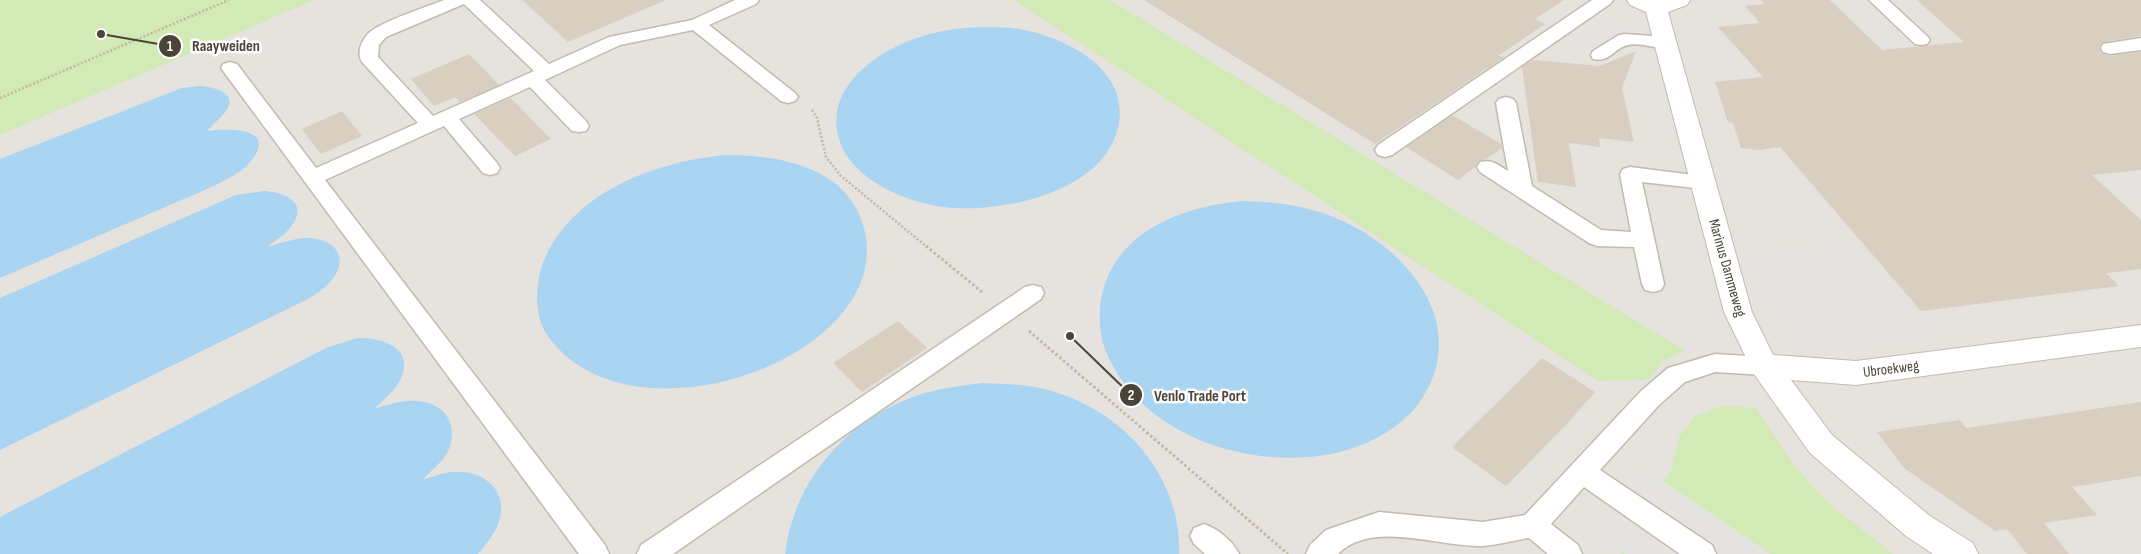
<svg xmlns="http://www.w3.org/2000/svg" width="2141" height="554" viewBox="0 0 2141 554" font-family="'Sofia Sans Condensed',sans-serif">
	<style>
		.industrial { fill: #e6e2dd }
		.green { fill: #d2eab5 }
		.parking { fill: #e5e3e0 }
		.water { fill: #a9d4f2 }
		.building { fill: #d8cfc1 }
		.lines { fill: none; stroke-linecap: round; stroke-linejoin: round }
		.service-casing { stroke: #c2bbae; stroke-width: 3 }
		.minor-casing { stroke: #c2bbae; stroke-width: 2 }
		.path-far1 { stroke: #c4b79f; stroke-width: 2.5; stroke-dasharray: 2 2; stroke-linecap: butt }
		.path { stroke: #c4b79f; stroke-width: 3; stroke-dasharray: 2.5 2.5; stroke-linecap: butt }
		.service { fill: #fff; fill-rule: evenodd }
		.minor { fill: #fff; fill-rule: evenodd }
		.labels { text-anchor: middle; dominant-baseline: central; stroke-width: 5; stroke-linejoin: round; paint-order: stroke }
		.street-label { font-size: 15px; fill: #4b4439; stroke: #fff }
		.leader { fill: none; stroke: #4b4439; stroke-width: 2 }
		.callout-dot { fill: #4b4439; stroke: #fff; stroke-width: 2 }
		.mark-label { font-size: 15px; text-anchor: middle; font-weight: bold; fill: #fff }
		.callout-label { font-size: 16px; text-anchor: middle; font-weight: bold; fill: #4b4439; stroke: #fff; stroke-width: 5; stroke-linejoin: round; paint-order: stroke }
	</style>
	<rect width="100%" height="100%" fill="#f6f3ec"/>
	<path class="industrial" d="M282 0H2141V554H0V119Z"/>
	<g class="green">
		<path d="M0 0H314L0 135Z"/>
		<path d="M1014 0H1110L1685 351 1664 360 1648 380 1599 381Z"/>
		<path d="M1722 406 1756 408 1793 464 1827 502 1893 554H1622L1613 544 1671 471 1679 437 1695 416Z"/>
	</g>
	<g class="parking">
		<path d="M1602 19 1622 30 1589 50 1569 40Z"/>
		<path d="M2141 170V202L2139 197 2092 175Z"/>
		<path d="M1855 243 1935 332 1813 352 1754 281 1747 260Z"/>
		<path d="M1649 472 1771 554H1625L1598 535Z"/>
	</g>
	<g class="water">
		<path d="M980 27C995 27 1010 27 1025 30 1070 40 1131 71 1118 127 1104 191 1009 211 954 208 925 206 897 197 873 181 855 169 840 152 837 130 830 84 878 51 917 38 937 31 958 28 980 27Z"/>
		<path d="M200 86C214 87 239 93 226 111 220 119 212 125 207 131 227 128 280 127 250 162 241 173 227 179 214 186L0 278V159L182 88Z"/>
		<path d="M727 155C774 155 838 165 859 214 917 348 638 455 550 339 533 317 534 284 545 258 576 190 658 161 727 155Z"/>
		<path d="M264 191C289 193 311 205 288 230 282 237 273 242 267 247 279 244 291 239 305 238 332 237 352 256 331 281 324 289 315 295 306 300L0 450V298L236 195Z"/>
		<path d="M1244 201C1279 202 1314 207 1345 222 1413 255 1469 327 1421 400 1400 431 1361 449 1325 455 1244 468 1143 434 1108 356 1100 339 1098 319 1101 300 1113 231 1183 206 1244 201Z"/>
		<path d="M357 338C385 337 418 350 398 384 391 394 382 401 374 409 388 405 401 400 416 401 444 402 460 424 448 451 443 462 431 470 423 480 435 476 447 471 461 472 488 473 508 494 499 521 495 534 486 544 478 554H0V517L326 348Z"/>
		<path d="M982 383C1001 384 1020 384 1039 388 1117 404 1182 472 1179 554H785C794 477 852 415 925 393 944 388 963 385 982 383Z"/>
	</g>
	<g class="building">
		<path d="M522 0H666L568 42Z"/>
		<path d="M1144 0H1564L1535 19 1545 24 1498 56 1504 57 1375 144Z"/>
		<path d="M1761 0H1830L1882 50 1964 42 1917 0H2141V36L2103 42 2099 47 2101 53 2109 56 2141 52V170L2092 175 2141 220V269L2106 273 2119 286 1921 311 1780 147 1759 150 1741 148 1733 123 1728 122 1715 82 1763 77 1718 27 1760 23 1745 6 1765 4Z"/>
		<path d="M1636 51 1622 88 1634 142 1599 138 1600 147 1569 143 1576 187 1538 182 1522 67 1533 60 1600 66Z"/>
		<path d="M469 54 499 85 460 102 455 97 434 106 411 79Z"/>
		<path d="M511 98 551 139 515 156 474 114Z"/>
		<path d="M342 111 362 136 321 154 302 129Z"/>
		<path d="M1452 115 1501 144 1502 148 1486 159 1478 161 1475 167 1458 180 1406 147Z"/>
		<path d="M898 321 927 348 862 392 833 363Z"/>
		<path d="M1542 358 1595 392 1567 424 1506 486 1452 447Z"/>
		<path d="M2141 402V476L2072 487 2097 515 2044 523 2069 554H2027L2007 529 1995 531 1904 468 1877 432 1960 420 1966 428Z"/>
	</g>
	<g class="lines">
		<g class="service-casing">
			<g id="service">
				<path d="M444 0H480L549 64 609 37 692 20 735 0H759L756 4 709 25 795 93 798 97 795 101 788 103 781 101 693 30 620 45 545 80 586 121 589 126 586 131 579 132 572 131 530 87 459 119 497 163 500 168 497 173 490 175 483 173 444 126 325 180 605 545 609 554H579L221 68 223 64 230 62 237 64 316 168 418 123 362 62C355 51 364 35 374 29 392 18 424 8 444 0ZM464 4 534 71 433 116 378 57 379 45 386 37Z"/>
				<path d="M1592 0H1613L1610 4 1392 155 1385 157 1378 155 1375 150 1378 145Z"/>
				<path d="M1869 0H1888L1927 36 1930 40 1927 44 1921 45 1915 44Z"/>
				<path d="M1625 34 1665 37 1671 39 1674 43 1671 47C1657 50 1640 42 1628 45 1614 48 1610 63 1593 59L1591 55 1593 51 1619 35Z"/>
				<path d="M2141 38V50L2110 54 2103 52 2101 48 2103 44Z"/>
				<path d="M1506 97 1513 99 1516 103 1532 186 1601 230 1631 232 1620 174 1623 169 1630 167 1710 177 1713 182 1710 187 1703 189 1642 182 1664 284 1661 290 1653 292 1645 290 1642 284 1634 247 1597 246 1589 243 1480 172 1477 167 1480 162C1492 159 1498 165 1508 171L1496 103 1499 99Z"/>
				<path d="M1033 285 1041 287 1044 293 1041 299 673 554H637L641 545 1025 287Z"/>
				<path d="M1715 354 1764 357 1773 359 1776 366 1773 373 1764 375 1715 372 1685 382 1659 405 1600 470 1712 545 1716 554H1680L1584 487 1551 524 1578 545 1582 554H1548L1529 538C1514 540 1498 545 1483 546 1440 548 1373 519 1338 554H1306L1310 545 1326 530 1379 512 1483 522 1525 515 1641 391 1668 368Z"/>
				<path d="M1204 524C1218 529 1232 540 1239 554H1205L1194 544 1190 536 1194 528Z"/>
			</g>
		</g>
		<g class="minor-casing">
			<path id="minor" d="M1627 0H1690L1687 5 1668 12 1752 312 1773 355 1856 361 2141 325V347L1856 385 1791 380 1832 435 1930 516 1973 543 1978 554H1933L1906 536 1810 453 1754 374 1724 312 1646 12 1630 5Z"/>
		</g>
		<g class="path-far1">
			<path d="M0 98 229 0"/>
			<path d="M812 110 817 118 826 157 841 176 927 247"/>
		</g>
		<g class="path">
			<path d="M926 246 982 292"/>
			<path d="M1029 331 1288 554"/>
		</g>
		<use href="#service" class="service"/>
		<use href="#minor" class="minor"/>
	</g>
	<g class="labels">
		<g class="street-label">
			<text transform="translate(1727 268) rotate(74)">Marinus Dammeweg</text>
			<text transform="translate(1891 369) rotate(-7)">Ubroekweg</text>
		</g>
	</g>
	<path class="leader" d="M101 34L170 46M1070 336L1131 395"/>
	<g class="callout-dot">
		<circle cx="101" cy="34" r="5"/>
		<circle cx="1070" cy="336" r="5"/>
		<circle cx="170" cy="46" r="12"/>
		<circle cx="1131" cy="395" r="12"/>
	</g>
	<g class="mark-label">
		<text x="170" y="51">1</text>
		<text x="1131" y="400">2</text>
	</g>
	<g class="callout-label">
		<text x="226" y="51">Raayweiden</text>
		<text x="1200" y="401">Venlo Trade Port</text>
	</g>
</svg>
